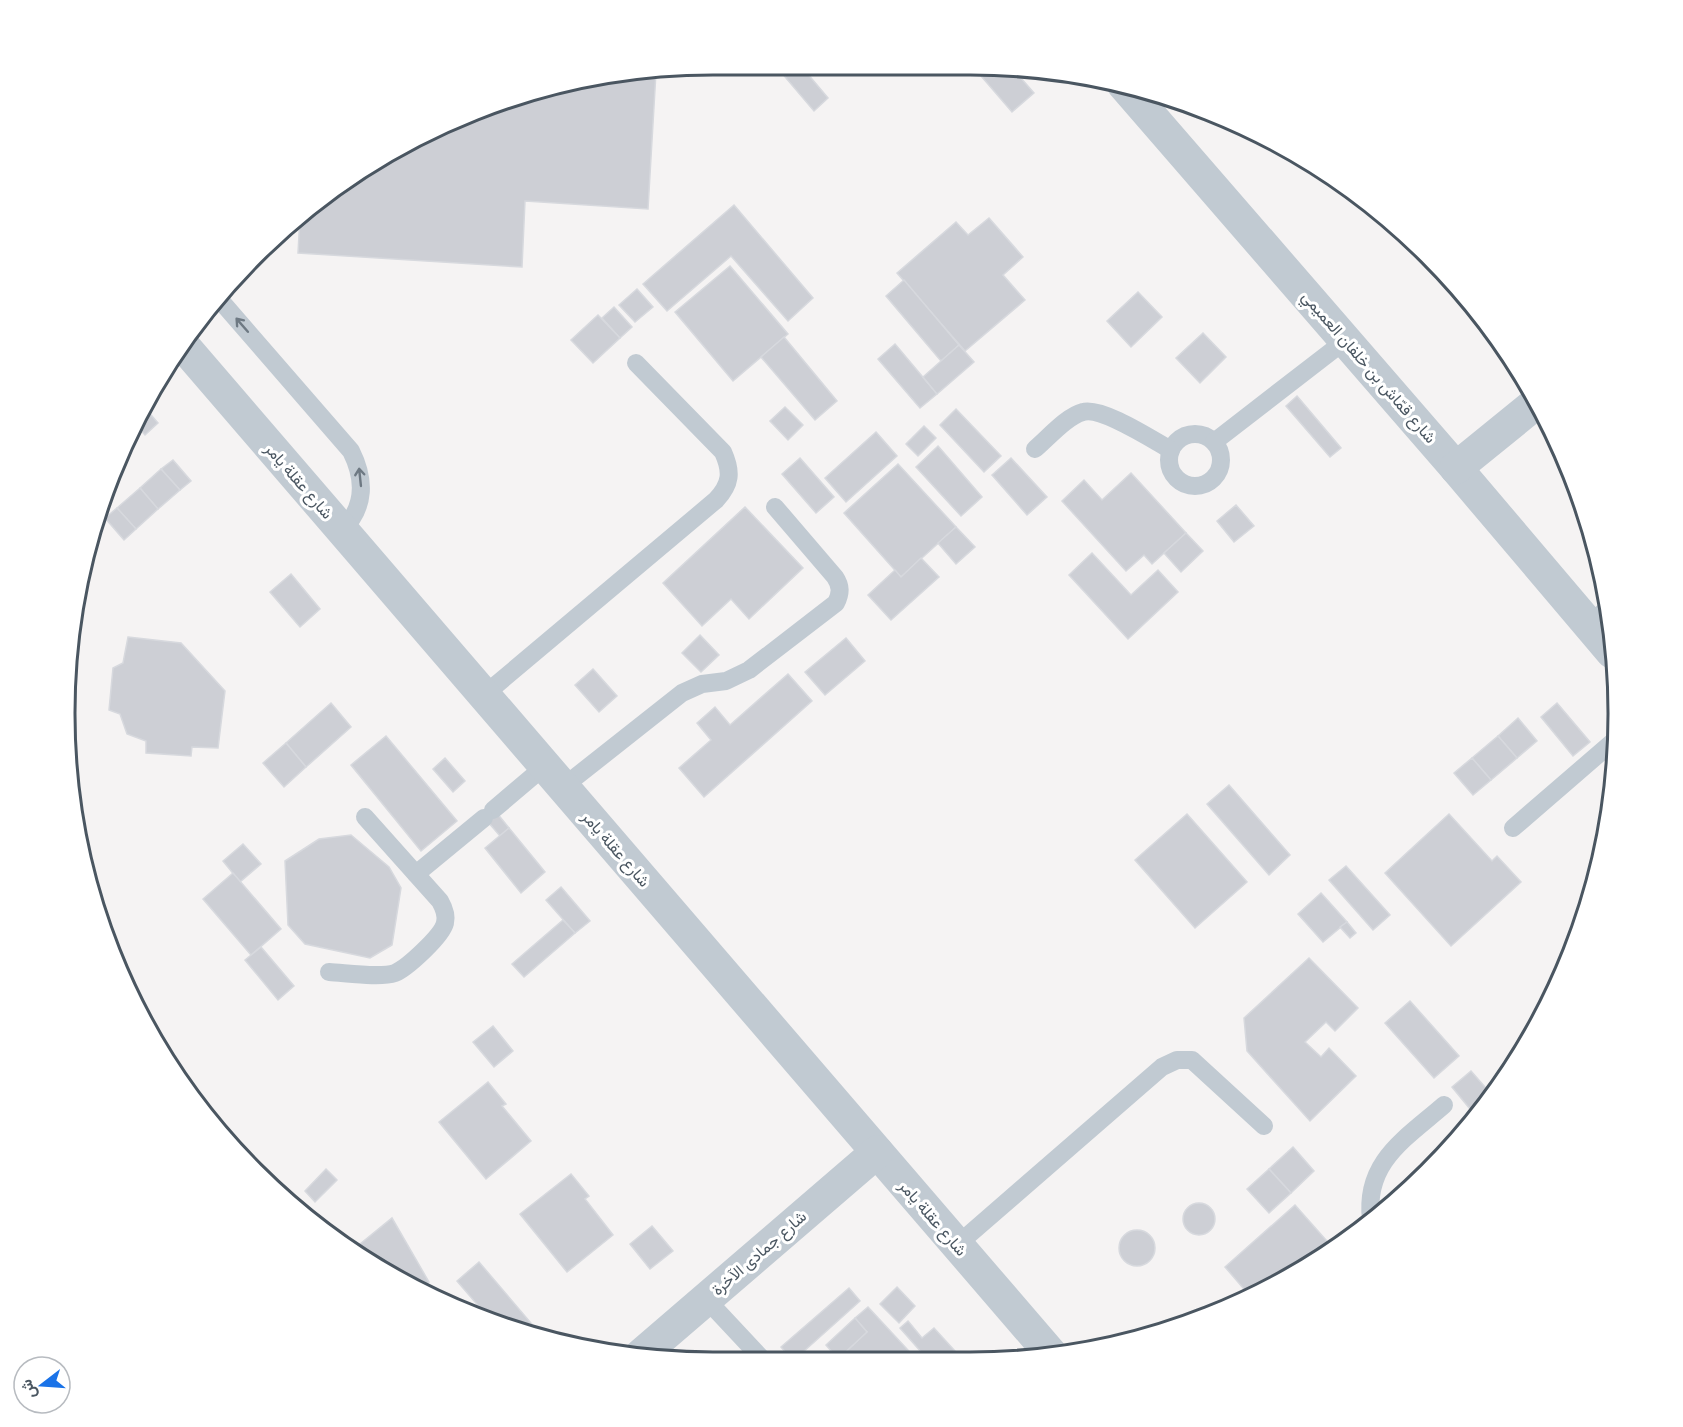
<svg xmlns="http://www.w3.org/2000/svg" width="1683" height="1427" viewBox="0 0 1683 1427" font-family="Roboto,Vazirmatn,sans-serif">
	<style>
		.building { fill: #cdcfd5; stroke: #d7d9de; stroke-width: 1.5 }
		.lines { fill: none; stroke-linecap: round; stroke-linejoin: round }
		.lane { stroke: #c1cad2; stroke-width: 18 }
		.street { stroke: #c1cad2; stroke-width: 33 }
		.oneway { stroke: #6e7983 }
		.labels { text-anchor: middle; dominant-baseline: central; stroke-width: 6; stroke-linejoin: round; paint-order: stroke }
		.street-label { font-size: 16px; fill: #4a5661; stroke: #fff }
		.rim { fill: none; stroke: #4a5661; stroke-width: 3 }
	</style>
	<rect width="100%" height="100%" fill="#f5f3f3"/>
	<g class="building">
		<path d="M775 65 801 66 828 98 814 111Z"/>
		<path d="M975 69H1013L1034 93 1012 112Z"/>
		<path d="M656 72 648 209 525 201 522 267 298 253 300 216 426 132 546 87Z"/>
		<path d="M1284 148 1301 157 1296 161Z"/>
		<path d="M734 205 813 298 788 321 731 256 667 311 643 284Z"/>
		<path d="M989 218 1023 257 1003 275 1025 300 965 351 897 273 956 222 968 235Z"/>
		<path d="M730 266 788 334 733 381 675 312Z"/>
		<path d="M904 280 959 345 941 361 886 296Z"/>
		<path d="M637 289 653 307 635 322 619 305Z"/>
		<path d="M1138 292 1162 317 1131 347 1107 321Z"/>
		<path d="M614 307 632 327 620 338 602 318Z"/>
		<path d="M598 315 620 338 593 363 571 340Z"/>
		<path d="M1203 333 1226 357 1200 383 1176 358Z"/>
		<path d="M784 337 837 401 815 420 761 357Z"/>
		<path d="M895 344 937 394 920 408 878 359Z"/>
		<path d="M959 345 974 362 937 394 923 377Z"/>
		<path d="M1297 396 1341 448 1330 457 1286 406Z"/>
		<path d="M785 407 803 425 788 440 770 421Z"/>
		<path d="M145 408 158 423 145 435 136 425Z"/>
		<path d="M956 409 1001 456 984 472 940 425Z"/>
		<path d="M924 426 936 438 918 456 906 444Z"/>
		<path d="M876 432 897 456 846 502 825 478Z"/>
		<path d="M938 446 982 497 961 516 916 467Z"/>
		<path d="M800 458 834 497 816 513 782 474Z"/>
		<path d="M1011 458 1047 497 1027 515 992 475Z"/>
		<path d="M173 460 191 481 180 490 161 469Z"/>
		<path d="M898 464 956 527 901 577 844 513Z"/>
		<path d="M161 469 180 490 158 509 140 488Z"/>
		<path d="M1131 473 1186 533 1152 564 1144 555 1126 571 1062 501 1084 480 1102 500Z"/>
		<path d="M140 488 158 509 136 529 117 508Z"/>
		<path d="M1236 505 1254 526 1234 542 1217 521Z"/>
		<path d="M745 507 803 568 749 619 731 599 702 626 663 583Z"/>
		<path d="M117 508 136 529 124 540 105 518Z"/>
		<path d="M956 527 975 547 956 564 938 543Z"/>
		<path d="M1186 533 1203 551 1181 572 1164 553Z"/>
		<path d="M1092 553 1131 595 1158 570 1178 592 1128 639 1069 575Z"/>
		<path d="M921 558 939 577 891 620 868 595 895 570 901 577Z"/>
		<path d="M291 574 320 609 300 627 270 592Z"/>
		<path d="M700 635 719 655 701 672 682 653Z"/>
		<path d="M128 637 181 643 225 691 218 748 192 747 191 756 146 753V741L127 734 120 714 109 710 113 668 123 663Z"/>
		<path d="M846 638 865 661 825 695 805 672Z"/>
		<path d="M593 669 617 696 599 712 575 685Z"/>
		<path d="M788 674 812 701 704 797 679 768 711 740 697 723 715 707 730 725Z"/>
		<path d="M331 703 351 727 306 767 286 743Z"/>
		<path d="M1557 703 1590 742 1573 756 1541 717Z"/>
		<path d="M1518 718 1537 741 1517 758 1498 736Z"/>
		<path d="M386 736 457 821 421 851 351 765Z"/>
		<path d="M1498 736 1517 758 1491 780 1472 758Z"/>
		<path d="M286 743 306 767 284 787 263 763Z"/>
		<path d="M445 758 465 781 453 792 433 769Z"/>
		<path d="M1472 758 1491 780 1473 795 1454 773Z"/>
		<path d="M1229 785 1290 855 1269 875 1207 804Z"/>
		<path d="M492 807 509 828 500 836 482 815Z"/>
		<path d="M1187 814 1247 882 1195 928 1135 860Z"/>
		<path d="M1449 814 1492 861 1497 856 1521 882 1451 946 1385 873Z"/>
		<path d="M509 828 545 872 521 893 485 848Z"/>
		<path d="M351 835 389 867 401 888 392 945 370 958 305 944 288 925 285 861 319 839Z"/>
		<path d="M243 844 261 864 240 882 223 861Z"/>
		<path d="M1346 866 1390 915 1373 930 1329 880Z"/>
		<path d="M233 873 281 929 251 955 203 899Z"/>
		<path d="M561 887 590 921 575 933 546 900Z"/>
		<path d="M1321 893 1347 922 1323 942 1298 914Z"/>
		<path d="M563 920 575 933 524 977 512 964Z"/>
		<path d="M1347 922 1356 933 1350 938 1340 927Z"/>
		<path d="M261 947 294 986 278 1000 245 960Z"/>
		<path d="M1309 958 1358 1008 1335 1031 1326 1022 1305 1042 1321 1057 1329 1048 1356 1076 1310 1121 1247 1051 1244 1018Z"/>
		<path d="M1410 1001 1459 1056 1434 1078 1385 1023Z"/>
		<path d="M493 1026 513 1051 494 1067 473 1042Z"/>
		<path d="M1471 1071 1492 1095 1475 1115 1452 1087Z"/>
		<path d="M488 1082 506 1104 502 1106 531 1141 486 1179 439 1122Z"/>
		<path d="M1293 1147 1314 1171 1291 1193 1269 1169Z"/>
		<path d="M1441 1148 1445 1152 1426 1174 1420 1167Z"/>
		<path d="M326 1169 337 1180 315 1202 305 1191Z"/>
		<path d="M1269 1169 1291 1193 1269 1213 1247 1189Z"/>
		<path d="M571 1174 589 1196 585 1199 613 1235 567 1272 520 1214Z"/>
		<circle cx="1199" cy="1219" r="16"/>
		<path d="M1295 1205 1334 1249 1250 1296 1225 1267Z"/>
		<path d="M392 1218 429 1282 420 1290 389 1275 354 1249Z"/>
		<path d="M652 1226 673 1251 650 1269 630 1244Z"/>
		<circle cx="1137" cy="1248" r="18"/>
		<path d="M479 1262 542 1336 505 1328 493 1323 457 1281Z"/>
		<path d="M897 1287 915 1306 899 1323 880 1304Z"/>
		<path d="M849 1288 860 1301 793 1361 781 1347Z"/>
		<path d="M868 1307 919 1362H841L838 1359 867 1332 855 1318Z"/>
		<path d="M855 1318 867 1332 838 1359 826 1345Z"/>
		<path d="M908 1321 922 1338 934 1328 965 1362H930L900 1328Z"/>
	</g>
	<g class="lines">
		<g class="lane">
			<path d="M220 300 351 451C365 479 366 507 342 530"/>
			<circle cx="1195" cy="460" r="26"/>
			<path d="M1214 442 1346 340"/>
			<path d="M1035 449C1048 438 1067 416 1083 412 1101 406 1153 440 1171 450"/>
			<path d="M1589 625 1608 608"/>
			<path d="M484 695 716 500C731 484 732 472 723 452L636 363"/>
			<path d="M563 787 682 693 702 684 726 681 749 670 836 603C841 593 841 586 835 577L775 507"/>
			<path d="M493 810 545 766"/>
			<path d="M1513 828 1616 739"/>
			<path d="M416 874 484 818"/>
			<path d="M329 972C347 973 380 978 395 973 407 968 442 936 445 923 447 915 444 908 440 901L365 817"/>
			<path d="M1371 1220C1364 1162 1405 1139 1444 1105"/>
			<path d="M957 1245 1162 1067 1177 1060H1192L1264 1126"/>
			<path d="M706 1299 765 1362"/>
		</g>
		<g class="street">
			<path d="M1123 84 1456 468 1612 652"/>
			<path d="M182 344 1051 1354"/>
			<path d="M1456 468 1536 403"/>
			<path d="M641 1355 877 1152"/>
		</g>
	</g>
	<defs><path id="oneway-shaft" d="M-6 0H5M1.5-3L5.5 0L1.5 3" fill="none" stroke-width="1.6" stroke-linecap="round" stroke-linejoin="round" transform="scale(1.5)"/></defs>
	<g class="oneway">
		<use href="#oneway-shaft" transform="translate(242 325) rotate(-131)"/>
		<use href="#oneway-shaft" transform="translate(360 477) rotate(-96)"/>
	</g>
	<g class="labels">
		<g class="street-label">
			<text transform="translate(1369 367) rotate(49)">شارع قمّاش بن خلفان العميمي</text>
			<text transform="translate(299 481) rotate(49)">شارع عقلة يامر</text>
			<text transform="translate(616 849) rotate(49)">شارع عقلة يامر</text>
			<text transform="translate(933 1218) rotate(49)">شارع عقلة يامر</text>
			<text transform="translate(759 1253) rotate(-41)">شارع جمادى الآخرة</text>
		</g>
	</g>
	<path d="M0 0H1683V1427H0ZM713 75H970A638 638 0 0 1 1608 713V714A638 638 0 0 1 970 1352H713A638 638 0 0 1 75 714V713A638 638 0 0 1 713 75Z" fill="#fff" fill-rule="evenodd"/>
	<path class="rim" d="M713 75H970A638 638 0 0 1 1608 713V714A638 638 0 0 1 970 1352H713A638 638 0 0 1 75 714V713A638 638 0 0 1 713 75Z"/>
	<g transform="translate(42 1385) rotate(253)"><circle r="28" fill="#ffffff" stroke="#b7bbc0" stroke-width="1.5"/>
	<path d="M0-4.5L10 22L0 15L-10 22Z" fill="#1a73e8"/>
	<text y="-9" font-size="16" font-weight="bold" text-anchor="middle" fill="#4a5661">ش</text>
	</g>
</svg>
